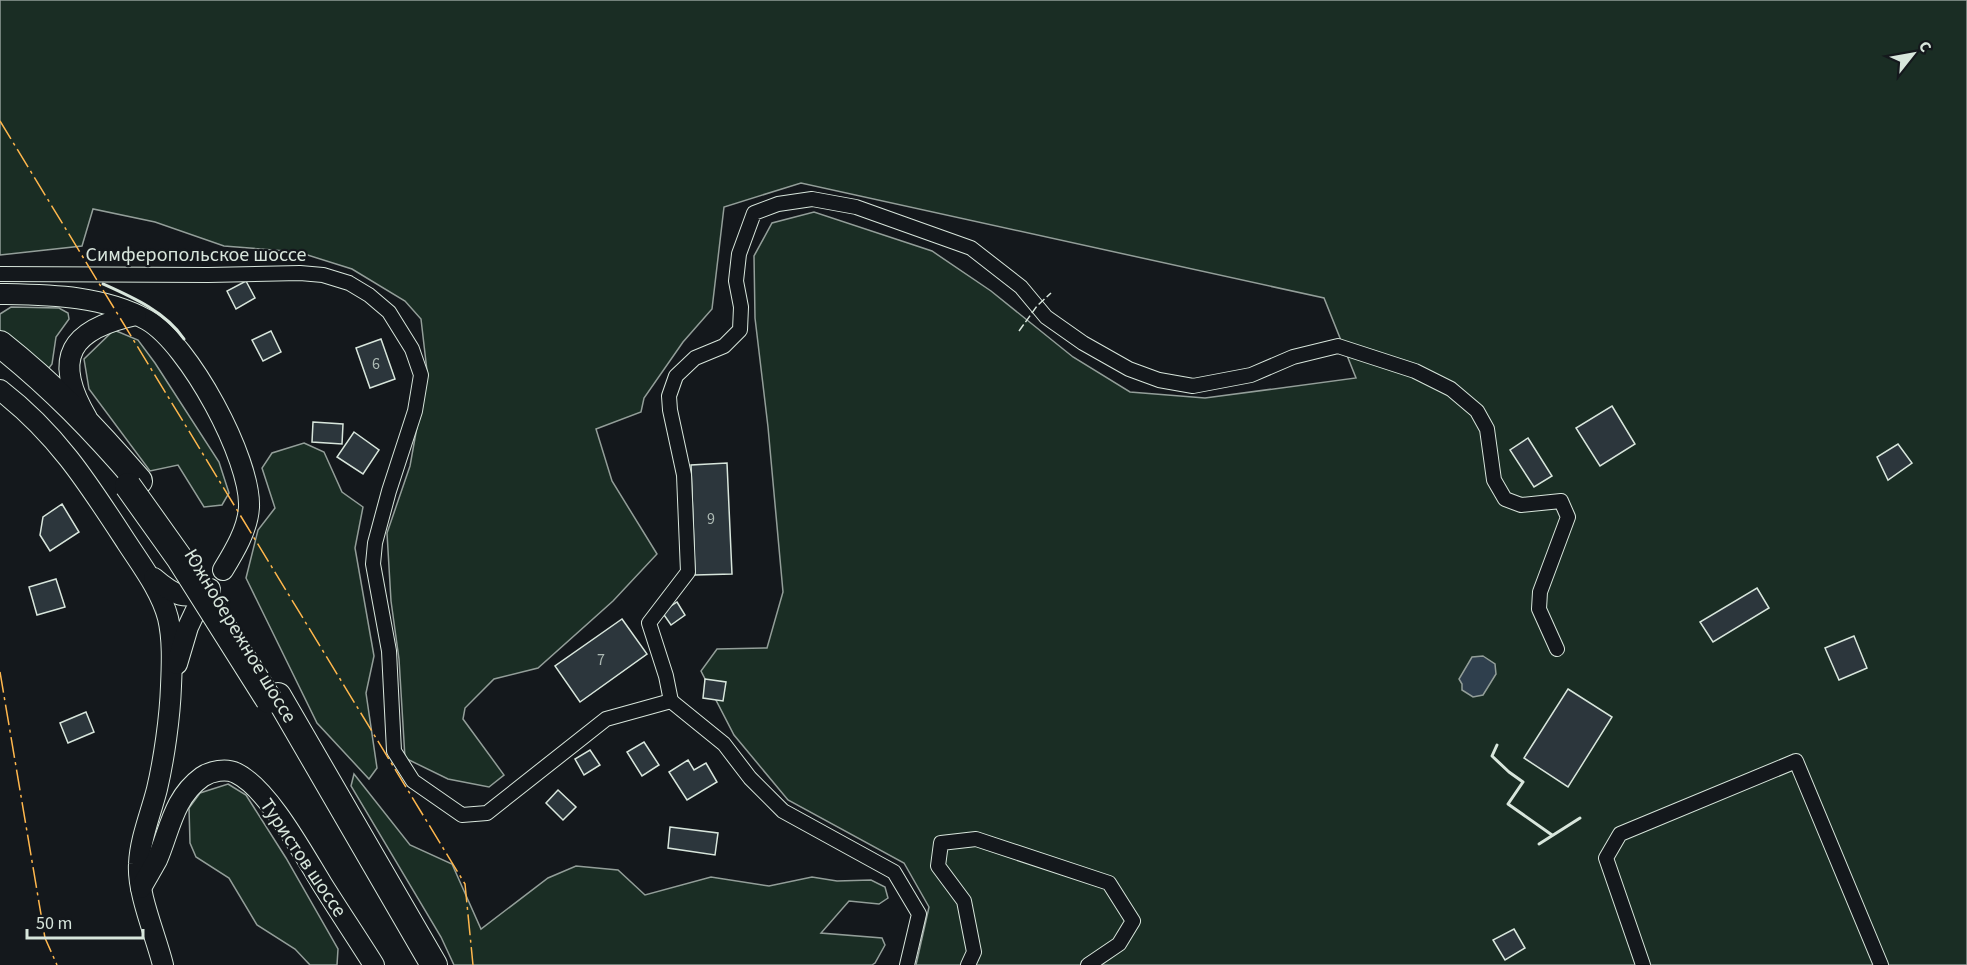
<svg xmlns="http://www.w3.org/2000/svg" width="1967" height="965" viewBox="0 0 1967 965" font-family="'Source Sans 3',sans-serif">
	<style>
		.green { fill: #1a2d24; stroke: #939e99; stroke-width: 1.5 }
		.water { fill: #2f3f4d; stroke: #939e99; stroke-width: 1.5 }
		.building { fill: #2c363c; stroke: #d8e6dc; stroke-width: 1.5 }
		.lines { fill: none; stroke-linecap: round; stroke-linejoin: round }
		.street-casing { stroke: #d8e6dc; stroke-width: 16 }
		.secondary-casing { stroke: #d8e6dc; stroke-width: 22 }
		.highway-casing { stroke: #d8e6dc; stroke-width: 28 }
		.street { stroke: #14181c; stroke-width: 14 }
		.secondary { stroke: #14181c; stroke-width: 20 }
		.highway { stroke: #14181c; stroke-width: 26 }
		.highway-bridge-casing { stroke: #d8e6dc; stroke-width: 28; stroke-linecap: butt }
		.highway-bridge { stroke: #14181c; stroke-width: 26 }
		.fence { stroke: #d8e6dc; stroke-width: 1.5; stroke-dasharray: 8 3; stroke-linecap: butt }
		.wall { stroke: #d8e6dc; stroke-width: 3 }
		.power { stroke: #ffb74d; stroke-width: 1.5; stroke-dasharray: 21 4.5 3 4.5; stroke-linecap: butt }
		.labels { text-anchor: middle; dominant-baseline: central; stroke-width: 4.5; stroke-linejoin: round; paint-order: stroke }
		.number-label { font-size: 16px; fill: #adbab4 }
		.street-label { font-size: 20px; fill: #d8e6dc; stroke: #14181c }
	</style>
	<rect width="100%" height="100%" fill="#14181c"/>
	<g class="green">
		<path d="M0 0H1967V965H916L929 907 904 863 788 800 734 735 701 671 717 649 767 648 783 592 768 427 755 318 754 256 772 223 814 212 932 251 991 291 1073 357 1130 392 1205 398 1356 378 1324 298 801 183 724 207 712 309 683 342 644 398 641 412 596 429 612 481 657 554 613 601 538 668 494 679 465 708 463 719 504 775 489 787 448 779 405 758 399 659 391 601 387 533 410 466 427 371 421 319 405 301 352 269 298 252 224 246 155 222 93 209 82 246 0 255Z"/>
		<path d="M11 307 59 308 68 313 69 319 56 337 52 364 49 368 0 332V314Z"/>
		<path d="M114 330 138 340 155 363 219 462 229 493 222 505 204 507 178 465 150 471 89 389 84 359Z"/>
		<path d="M304 443 324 452 342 492 363 507 355 548 374 656 366 693 377 768 369 779 317 723 246 578 258 530 275 508 262 468 272 453Z"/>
		<path d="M354 774 410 845 452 864 481 929 548 878 576 866 618 870 645 895 711 877 769 886 812 877 837 881 871 880 885 887 888 898 879 904 849 901 821 933 882 938 885 945 875 963 872 965H454L441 937 351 786Z"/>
		<path d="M228 784 246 795 286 858 338 949 337 965H310L295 949 257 925 229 878 196 857 190 843 189 808 200 793Z"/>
	</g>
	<path class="water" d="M1483 656 1495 664 1496 674 1483 695 1473 697 1462 690V684L1459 679 1472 657Z"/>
	<g class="building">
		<path d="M246 281 255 298 236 309 227 291Z"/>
		<path d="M271 331 281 352 263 361 252 340Z"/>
		<path d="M381 339 395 379 370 388 356 348Z"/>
		<path d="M1612 406 1635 444 1600 466 1576 428Z"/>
		<path d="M313 422 343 424 342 444 312 442Z"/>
		<path d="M354 432 379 450 363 474 337 457Z"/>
		<path d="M1528 438 1552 476 1534 487 1510 450Z"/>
		<path d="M1898 444 1912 463 1888 480 1877 457Z"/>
		<path d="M727 463 732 574 695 575 691 465Z"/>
		<path d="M62 504 79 532 50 551 40 535 43 517Z"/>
		<path d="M56 579 65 607 37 615 29 587Z"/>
		<path d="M1757 588 1769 608 1713 642 1700 622Z"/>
		<path d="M677 602 685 615 671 625 662 612Z"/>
		<path d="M622 619 647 654 580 702 555 666Z"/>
		<path d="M1854 636 1867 668 1839 680 1825 648Z"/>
		<path d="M705 679 726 682 723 701 703 698Z"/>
		<path d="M1568 689 1612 717 1568 787 1524 758Z"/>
		<path d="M86 712 94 732 68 743 60 723Z"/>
		<path d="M644 742 659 765 642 776 627 752Z"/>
		<path d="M590 750 600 765 584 775 575 759Z"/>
		<path d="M688 760 694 770 706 763 717 782 687 800 669 772Z"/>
		<path d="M558 790 576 807 563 820 546 803Z"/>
		<path d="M670 827 718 833 715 855 668 848Z"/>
		<path d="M1514 929 1525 948 1505 960 1493 940Z"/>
	</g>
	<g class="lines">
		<g class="street-casing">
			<g id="street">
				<path d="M0 274 208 275 300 273 323 275 349 283 369 295 389 312 412 349 421 375 415 411 389 491 375 543 373 564 389 651 394 751 413 781 462 815 487 813 606 719 671 701"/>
				<path d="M671 701 666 676 649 623 688 572 684 475 670 410 669 396 676 376 695 358 724 346 740 330 741 307 736 281 739 254 754 213 778 204 812 199 856 207 971 248 1021 287 1046 317 1083 343 1129 369 1159 380 1193 386 1251 375 1293 357 1338 346 1415 371 1451 389 1477 411 1487 429 1494 480 1505 499 1521 505 1561 501 1568 517 1540 592 1539 609 1557 649"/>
				<path d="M671 701 724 744 750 778 783 811 894 872 919 914 907 965"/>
				<path d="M968 965 974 952 964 901 938 866 941 843 976 839 1109 883 1133 921 1119 944 1088 965"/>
				<path d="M1643 965 1606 858 1620 834 1796 761 1881 965"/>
			</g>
		</g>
		<g class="secondary-casing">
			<g id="secondary">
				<path d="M0 294C49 295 102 295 147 320 189 344 251 459 249 507 248 529 234 552 223 570"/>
				<path d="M0 390C57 434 88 483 127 543 142 566 161 591 168 618 173 639 172 664 171 686 170 717 164 759 157 789 151 813 140 839 139 864 137 893 156 936 163 965"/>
				<path d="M87 418C51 357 71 329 136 315"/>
				<path d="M154 578C175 596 185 601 210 589"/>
				<path d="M177 664 188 627 196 610"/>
				<path d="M141 888C146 879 152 869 157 860 170 830 173 798 202 777 211 771 226 768 236 773 268 788 304 855 322 884 339 911 357 938 374 965"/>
			</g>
		</g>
		<g class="highway-casing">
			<g id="highway">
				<path d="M0 344C53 386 95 430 139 481"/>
				<path d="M278 696 434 965"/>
			</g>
		</g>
		<use href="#street" class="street"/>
		<use href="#secondary" class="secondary"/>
		<use href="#highway" class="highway"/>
		<g class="highway-bridge-casing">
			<path id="highway-bridge" d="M128 486 180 559 269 700"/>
		</g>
		<use href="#highway-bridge" class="highway-bridge"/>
		<path class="fence" d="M1019 331 1037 306 1051 293"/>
		<g class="wall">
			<path d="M103 284C132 297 166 312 184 339"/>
			<path d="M1497 745 1492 756 1509 772 1523 782 1508 804 1552 835"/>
			<path d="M1539 844 1580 818"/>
		</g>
		<g class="power">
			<path d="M0 121 465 884 473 965"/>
			<path d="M0 672 45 938 57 965"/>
		</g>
	</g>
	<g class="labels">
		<g class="number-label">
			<text x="376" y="364">6</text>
			<text x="711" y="519">9</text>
			<text x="601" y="660">7</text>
		</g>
		<g class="street-label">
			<text x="196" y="255">Симферопольское шоссе</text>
			<text transform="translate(240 636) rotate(59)">Южнобережное шоссе</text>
			<text transform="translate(303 858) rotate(56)">Туристов шоссе</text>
		</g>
	</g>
	<g transform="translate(1913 54) rotate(59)" stroke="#14181c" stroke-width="4.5" paint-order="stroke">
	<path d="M0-4.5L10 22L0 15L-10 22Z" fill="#d8e6dc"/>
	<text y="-9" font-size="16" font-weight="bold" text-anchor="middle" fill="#d8e6dc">С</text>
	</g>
	<path d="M27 929v9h116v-9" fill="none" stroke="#d8e6dc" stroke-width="3"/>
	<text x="36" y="929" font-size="18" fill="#d8e6dc" stroke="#14181c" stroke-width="4.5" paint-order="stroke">50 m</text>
</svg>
